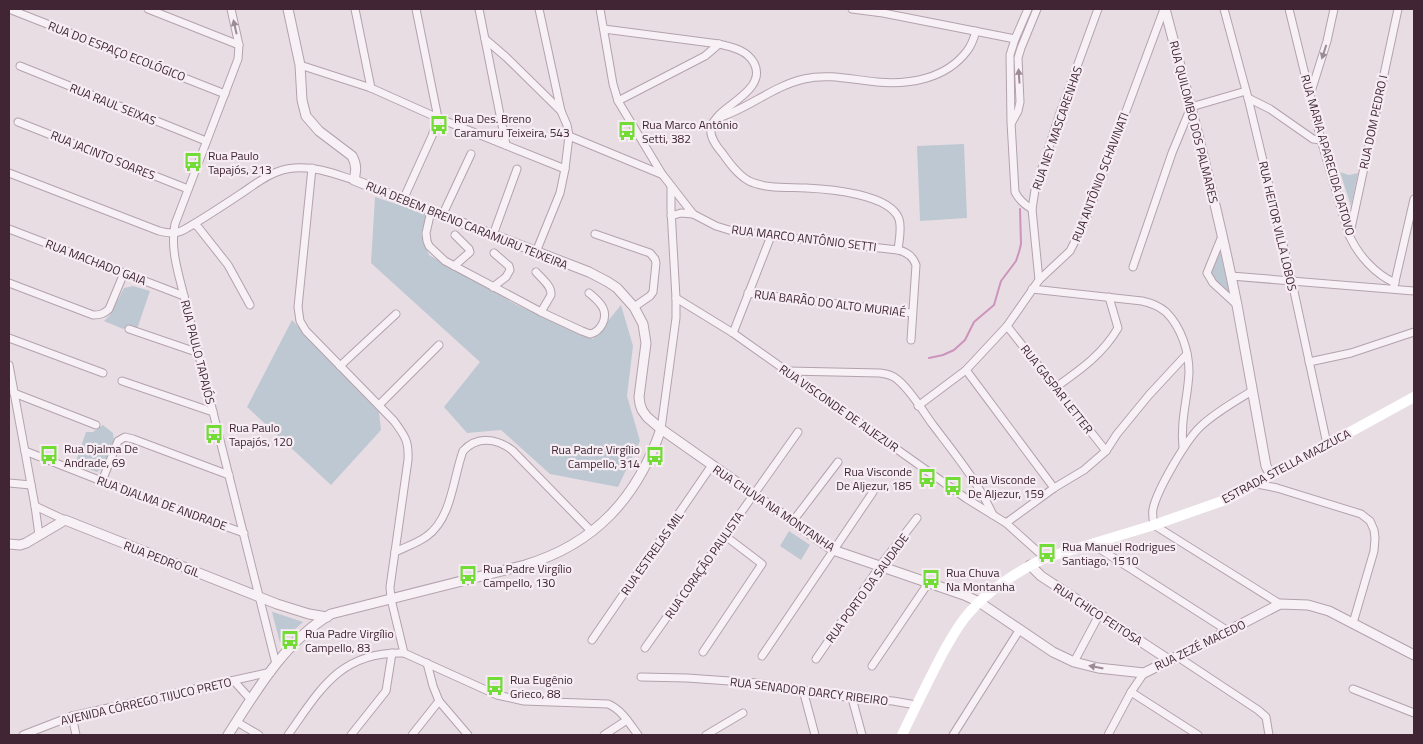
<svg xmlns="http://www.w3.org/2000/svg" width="1423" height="744" viewBox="0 0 1423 744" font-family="'Titillium Web',sans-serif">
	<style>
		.green { fill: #bec8d3 }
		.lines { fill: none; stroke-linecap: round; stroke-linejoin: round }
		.stream { stroke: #cc94bc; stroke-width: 2 }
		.minor-casing { stroke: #b3a2ac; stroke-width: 9 }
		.tertiary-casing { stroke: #b3a2ac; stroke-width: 11 }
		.minor { stroke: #f7f0f4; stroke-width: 7 }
		.tertiary { stroke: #f7f0f4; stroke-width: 9 }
		.secondary { stroke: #fff; stroke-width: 10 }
		.oneway { fill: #9c8a94 }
		.labels { text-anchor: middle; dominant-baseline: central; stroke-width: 4.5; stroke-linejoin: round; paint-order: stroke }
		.street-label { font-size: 12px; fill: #412535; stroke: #f6edf3 }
		.poi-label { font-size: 12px; fill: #412535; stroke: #f6edf3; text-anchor: start }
	</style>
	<rect width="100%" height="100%" fill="#e9dde4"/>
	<g class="green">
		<path d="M964 144 967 218 920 221 917 146Z"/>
		<path d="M1340 172 1349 175 1358 173 1351 206Z"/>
		<path d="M375 197 427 214 421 234 429 255 517 305 593 339 621 305 633 346 627 396 640 441 618 487 550 474 501 430 467 433 444 407 480 362 371 263Z"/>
		<path d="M1219 246 1230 296 1210 276 1209 273Z"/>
		<path d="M133 286 150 291 137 329 132 325 123 329 104 321 110 315 124 288Z"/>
		<path d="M292 320 379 412 381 430 331 485 247 407Z"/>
		<path d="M103 425 113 433 114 441 103 467 97 472 75 464 86 432H93Z"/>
		<path d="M789 531 810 545 801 560 780 546Z"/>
		<path d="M272 612H273L303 622 280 643Z"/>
	</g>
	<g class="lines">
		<g class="stream">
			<path d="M1020 42 1033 9"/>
			<path d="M1015 59V86"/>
			<path d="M929 358 943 355 954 350 965 340 974 322 994 305 1001 281 1016 261 1019 252 1021 244 1020 209"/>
		</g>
		<g class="minor-casing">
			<g id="minor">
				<path d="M9 9 225 94"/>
				<path d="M148 9 239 45"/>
				<path d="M231 9 239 45 238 59 175 224C170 248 178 272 184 296L276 664"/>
				<path d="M355 9 371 88"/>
				<path d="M479 9 506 145"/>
				<path d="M600 9 613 84 618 101 662 174 693 214 716 226 729 230 771 236 898 250C907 252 913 256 916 265L911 340"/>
				<path d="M852 9 883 13 1015 39"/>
				<path d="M1028 9 1015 39 1010 55 1011 122 1015 192C1019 200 1025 205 1032 209"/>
				<path d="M1224 9 1248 98 1292 282 1327 444"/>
				<path d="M1289 9 1321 140 1349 235C1358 255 1375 274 1395 283"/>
				<path d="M604 29 719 44C732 47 747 50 754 63 766 86 733 101 719 115 716 119 712 122 711 127 709 137 717 147 723 154 730 164 738 175 749 181 765 189 788 187 806 188 829 189 890 194 899 219 902 229 899 240 898 250"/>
				<path d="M485 39 506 57 561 111"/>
				<path d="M300 65 371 88 438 118 565 169"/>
				<path d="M20 66 206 141"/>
				<path d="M1310 95 1327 41 1334 9"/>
				<path d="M1248 98 1270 109 1313 139 1321 140"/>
				<path d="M618 101 705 56 719 44"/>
				<path d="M718 118C748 109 773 86 804 79 829 73 853 80 877 82 909 85 946 79 967 51 972 45 974 38 976 31"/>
				<path d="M18 122 188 189"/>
				<path d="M1012 122 1018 111 1020 102 1018 58 1021 48 1037 9"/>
				<path d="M569 136 661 174"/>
				<path d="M312 168 298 307 300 321 306 331 394 421C405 436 409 441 408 460L390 587 391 599 404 653 497 695 524 701 608 704C621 709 630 724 638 735"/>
				<path d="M9 173 159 231C170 234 178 234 187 228 206 217 224 205 242 193 258 182 275 169 294 168 315 166 335 174 354 180"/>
				<path d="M403 200 432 136 438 118 416 9"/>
				<path d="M431 211 426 233 427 241 429 246 445 261 541 312 582 331 590 334C600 332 608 319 603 308 600 302 594 297 589 293"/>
				<path d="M442 216 471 154"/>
				<path d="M671 216 681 213 693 214"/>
				<path d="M194 224 198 227 228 265 250 305"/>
				<path d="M9 229 184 296"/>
				<path d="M1350 233 1398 9"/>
				<path d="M595 234 650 253 655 259 656 263 653 292 650 296 634 307"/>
				<path d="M493 235 517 169"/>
				<path d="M1222 236 1207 273 1213 283 1237 305"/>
				<path d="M536 252 560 193 565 169 569 136 567 125 561 111 539 9"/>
				<path d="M454 266 470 252 469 249 455 235"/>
				<path d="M1133 267 1172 153 1191 107 1246 91"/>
				<path d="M536 272C542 279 552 286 551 295L541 312"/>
				<path d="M1231 276 1414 291"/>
				<path d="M1039 280 1032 209 1035 190 1060 113 1098 9"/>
				<path d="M9 283 93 315C100 315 104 314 109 309L124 273"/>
				<path d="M1394 286 1414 199"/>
				<path d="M493 287 506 277 510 270 509 266 494 253"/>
				<path d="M1032 289 1142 301C1151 303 1159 306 1166 312 1181 327 1189 351 1189 372 1188 398 1180 420 1183 448"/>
				<path d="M748 293 912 313"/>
				<path d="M676 298 733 333 967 499 1006 523 1045 558"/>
				<path d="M1007 326 1106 451"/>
				<path d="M129 329 199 353"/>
				<path d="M733 333 771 236"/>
				<path d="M9 338 103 373"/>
				<path d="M1309 362 1351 353 1414 332"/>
				<path d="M9 365 35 506 39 535"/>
				<path d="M340 366 396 314"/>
				<path d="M966 370 1054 488"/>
				<path d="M788 371 880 373C887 374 893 375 898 380 912 392 922 410 933 425 955 454 978 482 993 515"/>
				<path d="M122 381 213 412"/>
				<path d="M1056 387C1080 370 1103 354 1118 328L1109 297"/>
				<path d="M1252 391C1234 402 1216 412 1201 426 1186 440 1157 490 1153 509 1152 515 1153 519 1154 525L1280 604"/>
				<path d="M14 393 96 425"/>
				<path d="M379 405 439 345"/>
				<path d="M918 406 966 370 1007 326 1039 280 1070 251 1086 219 1164 9"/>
				<path d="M661 429 676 318V298L671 210V187"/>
				<path d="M25 451 127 491 244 533"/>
				<path d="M102 481 118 441 125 437 133 439 229 475"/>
				<path d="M9 483 31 485"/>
				<path d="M1257 484 1277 488 1361 514 1370 521 1374 530 1375 538 1374 551 1353 623"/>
				<path d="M35 506 65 520"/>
				<path d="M793 521 838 462"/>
				<path d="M1006 523 1054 488 1084 470 1106 451 1117 434 1149 395 1187 354"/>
				<path d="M1092 544 1228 631"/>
				<path d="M395 552C405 547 418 543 427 536 452 518 453 478 463 451 477 436 496 438 512 450L592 532"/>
				<path d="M592 640 712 465"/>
				<path d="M645 648 798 432"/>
				<path d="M703 652 762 564 724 535"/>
				<path d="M762 656 873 492"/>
				<path d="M1178 657 1258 710 1266 717 1269 735"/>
				<path d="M816 659 880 566 917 518"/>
				<path d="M1074 662 1099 615"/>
				<path d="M427 663 433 686 439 701 468 735"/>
				<path d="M872 666 929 582"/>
				<path d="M641 677 687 678 758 683 852 698 893 701 916 705"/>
				<path d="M234 681 251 700"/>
				<path d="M1353 689 1414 713"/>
				<path d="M803 690 815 735"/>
				<path d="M1131 692 1198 735"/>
				<path d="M852 698 862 735"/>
				<path d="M72 716 76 735"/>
				<path d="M237 722 259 735"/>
				<path d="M23 735 72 716 271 672"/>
				<path d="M288 735C320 690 340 651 404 653"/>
				<path d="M351 735 386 691 392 653"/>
				<path d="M412 735 439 701"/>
				<path d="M604 735 627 720"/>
				<path d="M706 735 743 713"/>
				<path d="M953 735 1020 629"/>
				<path d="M1108 735 1131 692 1144 673"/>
			</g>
		</g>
		<g class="tertiary-casing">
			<g id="tertiary">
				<path d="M288 9 300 65 302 100 306 116 319 131 352 156C357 165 356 171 354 180L431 211 589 272 608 282 617 288 634 307 643 324 646 343 639 397 640 404 642 410 647 417 661 429 833 550 964 595 979 602 1053 652 1074 662 1098 668 1144 673 1228 631 1280 604 1308 605 1329 611 1414 655"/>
				<path d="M1165 9C1191 107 1217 205 1237 305 1247 358 1256 412 1266 466L1271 475"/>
				<path d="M9 544 20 545 26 543 65 520 277 604 309 614 327 617"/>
				<path d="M1030 565 1041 576 1169 660"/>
				<path d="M228 735C256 691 285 641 331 614L525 565C595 544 637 498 661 429"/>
			</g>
		</g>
		<use href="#minor" class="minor"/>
		<use href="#tertiary" class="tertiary"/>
		<path class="secondary" d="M902 735C916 706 930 677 945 649 952 637 959 624 968 614 987 591 1019 570 1045 558L1154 525 1228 499 1414 397"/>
	</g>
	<defs><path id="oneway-solid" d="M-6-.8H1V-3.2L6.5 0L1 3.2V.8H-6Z" transform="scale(1.25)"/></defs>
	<g class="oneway">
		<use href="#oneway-solid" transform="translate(235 27) rotate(-103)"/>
		<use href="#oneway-solid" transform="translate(1324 52) rotate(108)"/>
		<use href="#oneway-solid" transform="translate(1019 76) rotate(-94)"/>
		<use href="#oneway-solid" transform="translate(1096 667) rotate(-169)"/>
	</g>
	<defs>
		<g id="bus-bare" transform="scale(1.5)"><path d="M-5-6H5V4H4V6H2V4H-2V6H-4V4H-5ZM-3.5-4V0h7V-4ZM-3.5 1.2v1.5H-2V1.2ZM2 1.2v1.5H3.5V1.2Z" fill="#73db35" stroke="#f6edf3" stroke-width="2.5" paint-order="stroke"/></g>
	</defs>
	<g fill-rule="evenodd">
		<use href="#bus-bare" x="439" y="125"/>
		<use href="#bus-bare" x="627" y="131"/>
		<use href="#bus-bare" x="193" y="162"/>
		<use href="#bus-bare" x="214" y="434"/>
		<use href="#bus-bare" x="49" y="455"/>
		<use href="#bus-bare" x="655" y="456"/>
		<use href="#bus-bare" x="927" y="478"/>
		<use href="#bus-bare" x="953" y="486"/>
		<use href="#bus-bare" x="1047" y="553"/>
		<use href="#bus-bare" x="468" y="575"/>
		<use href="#bus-bare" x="931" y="579"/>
		<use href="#bus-bare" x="290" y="640"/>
		<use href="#bus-bare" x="495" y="686"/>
	</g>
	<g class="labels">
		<g class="street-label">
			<text transform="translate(117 51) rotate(21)">RUA DO ESPAÇO ECOLÓGICO</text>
			<text transform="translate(113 104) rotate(22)">RUA RAUL SEIXAS</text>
			<text transform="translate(1194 122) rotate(76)">RUA QUILOMBO DOS PALMARES</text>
			<text transform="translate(1373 122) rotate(-78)">RUA DOM PEDRO I</text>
			<text transform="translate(1057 128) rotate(-71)">RUA NEY MASCARENHAS</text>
			<text transform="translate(103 155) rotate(22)">RUA JACINTO SOARES</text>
			<text transform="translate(1328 155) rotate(74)">RUA MARIA APARECIDA DATOVO</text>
			<text transform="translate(1100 177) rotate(-69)">RUA ANTÔNIO SCHAVINATI</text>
			<text transform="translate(467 225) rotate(22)">RUA DEBEM BRENO CARAMURU TEIXEIRA</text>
			<text transform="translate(1278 226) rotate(77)">RUA HEITOR VILLA LOBOS</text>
			<text transform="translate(804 238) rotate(7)">RUA MARCO ANTÔNIO SETTI</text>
			<text transform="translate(96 262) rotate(21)">RUA MACHADO GAIA</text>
			<text transform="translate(830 303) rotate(7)">RUA BARÃO DO ALTO MURIAÉ</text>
			<text transform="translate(198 352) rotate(76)">RUA PAULO TAPAJÓS</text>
			<text transform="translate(1057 389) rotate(52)">RUA GASPAR LETTER</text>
			<text transform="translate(839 408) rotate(35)">RUA VISCONDE DE ALJEZUR</text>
			<text transform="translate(1286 466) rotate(-28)">ESTRADA STELLA MAZZUCA</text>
			<text transform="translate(162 503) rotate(20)">RUA DJALMA DE ANDRADE</text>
			<text transform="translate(774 508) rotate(34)">RUA CHUVA NA MONTANHA</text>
			<text transform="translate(652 553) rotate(-55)">RUA ESTRELAS MIL</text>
			<text transform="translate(162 559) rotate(21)">RUA PEDRO GIL</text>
			<text transform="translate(704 565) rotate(-55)">RUA CORAÇÃO PAULISTA</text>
			<text transform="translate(867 588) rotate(-54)">RUA PORTO DA SAUDADE</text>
			<text transform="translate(1098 614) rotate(33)">RUA CHICO FEITOSA</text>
			<text transform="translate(1200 645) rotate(-26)">RUA ZEZÉ MACEDO</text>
			<text transform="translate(809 691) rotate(7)">RUA SENADOR DARCY RIBEIRO</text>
			<text transform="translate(146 701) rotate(-13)">AVENIDA CÓRREGO TIJUCO PRETO</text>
		</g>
		<g class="poi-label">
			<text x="454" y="118">Rua Des. Breno<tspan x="454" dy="14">Caramuru Teixeira, 543</tspan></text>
			<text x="642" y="124">Rua Marco Antônio<tspan x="642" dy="14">Setti, 382</tspan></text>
			<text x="208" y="155">Rua Paulo<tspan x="208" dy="14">Tapajós, 213</tspan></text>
			<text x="229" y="427">Rua Paulo<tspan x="229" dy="14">Tapajós, 120</tspan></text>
			<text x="64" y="448">Rua Djalma De<tspan x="64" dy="14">Andrade, 69</tspan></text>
			<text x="640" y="449" text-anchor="end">Rua Padre Virgílio<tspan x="640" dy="14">Campello, 314</tspan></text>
			<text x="912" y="471" text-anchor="end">Rua Visconde<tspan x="912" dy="14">De Aljezur, 185</tspan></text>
			<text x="968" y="479">Rua Visconde<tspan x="968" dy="14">De Aljezur, 159</tspan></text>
			<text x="1062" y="546">Rua Manuel Rodrigues<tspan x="1062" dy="14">Santiago, 1510</tspan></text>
			<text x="483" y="568">Rua Padre Virgílio<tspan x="483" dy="14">Campello, 130</tspan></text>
			<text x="946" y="572">Rua Chuva<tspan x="946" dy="14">Na Montanha</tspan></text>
			<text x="305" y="633">Rua Padre Virgílio<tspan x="305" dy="14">Campello, 83</tspan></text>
			<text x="510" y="679">Rua Eugênio<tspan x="510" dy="14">Grieco, 88</tspan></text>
		</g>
	</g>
	<rect width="1423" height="744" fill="none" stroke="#412535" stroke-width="20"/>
</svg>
